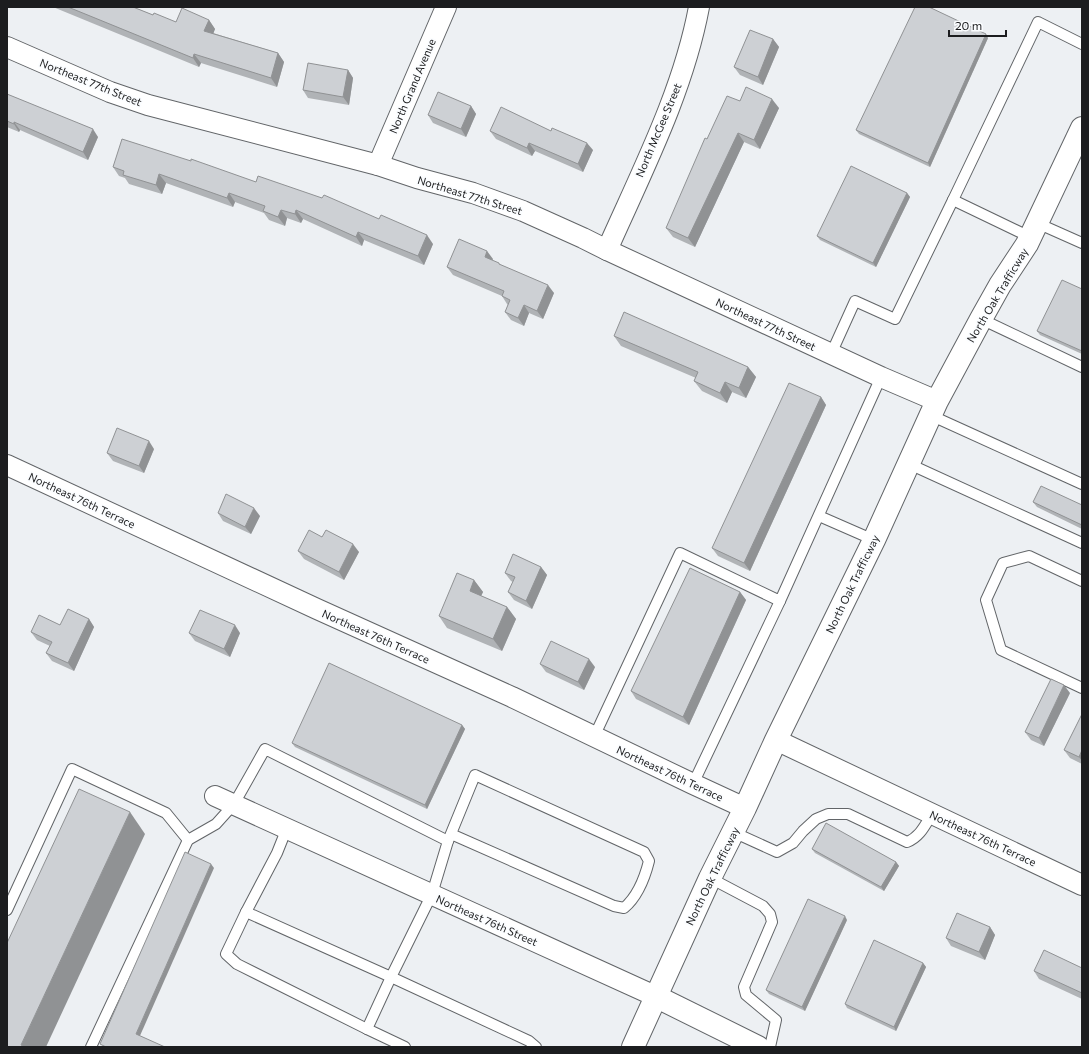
<svg xmlns="http://www.w3.org/2000/svg" width="1089" height="1054" viewBox="0 0 1089 1054" font-family="Commissioner,sans-serif">
	<style>
		.lines { fill: none; stroke-linecap: round; stroke-linejoin: round }
		.lane-casing { stroke: #626568; stroke-width: 12 }
		.street-casing { stroke: #626568; stroke-width: 22 }
		.secondary-casing { stroke: #626568; stroke-width: 24 }
		.lane { stroke: #fff; stroke-width: 10 }
		.street { stroke: #fff; stroke-width: 20 }
		.secondary { stroke: #fff; stroke-width: 22 }
		.wall { fill: #b0b3b6 }
		.shaded-wall { fill: #909294 }
		.building { fill: #cdd0d4; stroke: #909294 }
		.labels { text-anchor: middle; dominant-baseline: central; stroke-width: 3.5; stroke-linejoin: round; paint-order: stroke }
		.street-label { font-size: 11px; fill: #1c1d1f; stroke: #fbfdff }
	</style>
	<rect width="100%" height="100%" fill="#edf0f3"/>
	<g class="lines">
		<g class="lane-casing">
			<g id="lane">
				<path d="M953 200 1038 22 1082 44"/>
				<path d="M1037 223 1082 243"/>
				<path d="M981 319 1082 367"/>
				<path d="M831 354 855 301 895 319 953 200 1030 237"/>
				<path d="M930 415 1082 484"/>
				<path d="M907 463 1082 543"/>
				<path d="M819 516 874 540"/>
				<path d="M1082 581 1029 556 1003 563 986 600 1001 650 1082 688"/>
				<path d="M594 737 680 553 780 601 881 377"/>
				<path d="M693 784 780 601"/>
				<path d="M733 832 777 852 793 843 803 831 816 819 828 814H848L907 842C920 837 925 825 932 814"/>
				<path d="M448 841 475 775 644 852 649 861C645 877 637 897 624 908L614 906 451 834"/>
				<path d="M710 878 763 906 770 914 772 922 744 987 746 995 776 1020 770 1047"/>
				<path d="M7 910 72 769 166 813 188 840"/>
				<path d="M246 912 226 954 237 964 367 1029"/>
				<path d="M91 1047 188 840 216 824 234 804 265 749 448 841 432 894 391 977 246 912 277 853 287 828"/>
				<path d="M405 1047 367 1029 391 977 529 1041 536 1047"/>
			</g>
		</g>
		<g class="street-casing">
			<g id="street">
				<path d="M7 47 110 92 148 105 378 165 417 178 473 193 523 211 583 238 607 250 881 377 937 401"/>
				<path d="M378 165 446 7"/>
				<path d="M607 250C642 171 683 92 699 7"/>
				<path d="M7 465 317 609 512 697 693 784 745 808"/>
				<path d="M776 740 1082 885"/>
				<path d="M215 796 655 996"/>
			</g>
		</g>
		<g class="secondary-casing">
			<g id="secondary">
				<path d="M655 996 758 1047"/>
				<path d="M633 1047 710 878 745 808 776 740 874 540 937 401 981 319 1000 285 1027 244 1082 128"/>
			</g>
		</g>
		<use href="#lane" class="lane"/>
		<use href="#street" class="street"/>
		<use href="#secondary" class="secondary"/>
	</g>
	<g class="wall">
		<path d="M53 7H133L153 15 176 22 209 20 215 29 213 33 278 53 284 62 277 87 201 63 199 67Z"/>
		<path d="M988 38 930 167 859 134 856 130Z"/>
		<path d="M773 39 779 47 763 85 740 75 734 67Z"/>
		<path d="M348 70 353 78 349 105 308 98 303 90Z"/>
		<path d="M7 94 98 137 88 160 20 130 19 132 7 127Z"/>
		<path d="M740 101 779 108 760 149 744 142 695 247 673 237 666 228 707 139Z"/>
		<path d="M471 106 476 114 466 137 433 123 428 115Z"/>
		<path d="M490 131 593 150 583 172 535 151 532 156 496 139Z"/>
		<path d="M113 167 256 182 433 244 424 265 364 240 362 246 303 219 301 223 287 218 285 226 269 220 264 213 235 202 233 207 166 183 162 194 129 184 125 178 119 176Z"/>
		<path d="M907 193 910 197 876 267 820 240 817 236Z"/>
		<path d="M493 259 492 260 501 265 554 293 543 319 529 313 524 326 511 320 505 312 508 305 507 304 502 296 453 275 447 267Z"/>
		<path d="M1082 289V354L1040 335 1037 331Z"/>
		<path d="M614 336 748 367 756 377 746 398 732 392 727 403 702 391 694 381 696 378 621 346Z"/>
		<path d="M821 397 826 405 750 571 718 556 712 548Z"/>
		<path d="M154 449 144 473 113 461 107 453Z"/>
		<path d="M1033 502 1082 505V529L1037 507Z"/>
		<path d="M218 513 260 516 251 534 223 521Z"/>
		<path d="M322 537 359 552 344 580 304 559 298 551Z"/>
		<path d="M541 567 547 575 532 609 514 600 508 592 513 582 511 581 505 573Z"/>
		<path d="M474 580 483 592 481 596 507 607 516 619 502 651 447 628 439 616Z"/>
		<path d="M740 592 746 600 689 725 636 699 631 691Z"/>
		<path d="M89 619 94 627 74 671 52 661 46 653 50 646 37 640 31 632Z"/>
		<path d="M189 633H240L230 657 195 641Z"/>
		<path d="M540 664 595 667 584 690 546 672Z"/>
		<path d="M1070 693 1044 746 1031 740 1025 732Z"/>
		<path d="M1082 714V764L1070 758 1064 750Z"/>
		<path d="M462 725 465 729 427 809 295 747 292 743Z"/>
		<path d="M812 849 896 862 899 866 884 891 815 853Z"/>
		<path d="M847 920 805 1011 769 994 766 990Z"/>
		<path d="M990 927 995 935 985 960 951 946 946 938Z"/>
		<path d="M923 963 926 967 896 1031 847 1008 845 1004Z"/>
		<path d="M1082 968V999L1039 979 1034 971Z"/>
	</g>
	<g class="shaded-wall">
		<path d="M209 20 215 29 211 40 204 31Z"/>
		<path d="M986 34 988 38 930 167 928 163Z"/>
		<path d="M773 39 779 47 763 85 758 77Z"/>
		<path d="M278 53 284 62 277 87 271 78Z"/>
		<path d="M194 54 201 63 199 67 193 58Z"/>
		<path d="M348 70 353 78 349 105 343 97Z"/>
		<path d="M772 99 779 108 760 149 754 140Z"/>
		<path d="M471 106 476 114 466 137 461 129Z"/>
		<path d="M14 122 20 130 19 132 14 124Z"/>
		<path d="M93 129 98 137 88 160 83 152Z"/>
		<path d="M738 133 744 142 695 247 688 238Z"/>
		<path d="M529 143 535 151 532 156 527 148Z"/>
		<path d="M587 143 593 150 583 172 578 164Z"/>
		<path d="M159 174 166 183 162 194 156 185Z"/>
		<path d="M229 193 235 202 233 207 227 198Z"/>
		<path d="M907 193 910 197 876 267 873 263Z"/>
		<path d="M281 210 287 218 285 226 278 217Z"/>
		<path d="M296 210 303 219 301 223 295 214Z"/>
		<path d="M358 232 364 240 362 246 356 237Z"/>
		<path d="M427 235 433 244 424 265 418 256Z"/>
		<path d="M487 251 493 259 490 265 485 257Z"/>
		<path d="M548 285 554 293 543 319 537 311Z"/>
		<path d="M524 305 529 313 524 326 518 318Z"/>
		<path d="M748 367 756 377 746 398 739 388Z"/>
		<path d="M725 382 732 392 727 403 720 393Z"/>
		<path d="M821 397 826 405 750 571 744 563Z"/>
		<path d="M149 441 154 449 144 473 139 466Z"/>
		<path d="M254 508 260 516 251 534 245 527Z"/>
		<path d="M353 544 359 552 344 580 339 572Z"/>
		<path d="M541 567 547 575 532 609 526 601Z"/>
		<path d="M474 580 483 592 478 602 470 591Z"/>
		<path d="M740 592 746 600 689 725 683 717Z"/>
		<path d="M507 607 516 619 502 651 493 639Z"/>
		<path d="M89 619 94 627 74 671 68 663Z"/>
		<path d="M235 625 240 633 230 657 224 649Z"/>
		<path d="M589 659 595 667 584 690 578 682Z"/>
		<path d="M1064 685 1070 693 1044 746 1039 738Z"/>
		<path d="M462 725 465 729 427 809 425 805Z"/>
		<path d="M1082 750V761L1079 757Z"/>
		<path d="M130 812 145 834 46 1047H22L21 1045Z"/>
		<path d="M896 862 899 866 884 891 881 887Z"/>
		<path d="M211 864 214 868 139 1038 136 1034Z"/>
		<path d="M845 916 847 920 805 1011 802 1007Z"/>
		<path d="M990 927 995 935 985 960 979 952Z"/>
		<path d="M923 963 926 967 896 1031 894 1027Z"/>
	</g>
	<g class="building">
		<path d="M68 7H133L153 15 154 13 176 22 182 8 209 20 204 31 278 53 271 78 194 54 193 58Z"/>
		<path d="M915 7H929L986 34 928 163 856 130Z"/>
		<path d="M750 30 773 39 758 77 734 67Z"/>
		<path d="M308 63 348 70 343 97 303 90Z"/>
		<path d="M746 87 772 99 754 140 738 133 688 238 666 228 705 138 707 139 727 96 740 101Z"/>
		<path d="M438 92 471 106 461 129 428 115Z"/>
		<path d="M7 94 93 129 83 152 14 122V124L7 121Z"/>
		<path d="M501 107 551 131 552 128 587 143 578 164 529 143 527 148 490 131Z"/>
		<path d="M122 139 191 161V159L256 182 258 176 322 198 324 195 379 219 381 215 427 235 418 256 358 232 356 237 296 210 295 214 281 210 278 217 263 211 265 206 229 193 227 198 159 174 156 185 123 175 124 171 113 167Z"/>
		<path d="M851 166 907 193 873 263 817 236Z"/>
		<path d="M459 239 487 251 485 257 499 263V264L548 285 537 311 524 305 518 318 505 312 510 300 502 296 504 291 447 267Z"/>
		<path d="M1062 280 1082 289V351L1037 331Z"/>
		<path d="M624 312 748 367 739 388 725 382 720 393 694 381 698 372 614 336Z"/>
		<path d="M789 383 821 397 744 563 712 548Z"/>
		<path d="M117 428 149 441 139 466 107 453Z"/>
		<path d="M1041 486 1082 505V525L1033 502Z"/>
		<path d="M226 494 254 508 245 527 218 513Z"/>
		<path d="M309 530 322 537 326 530 353 544 339 572 298 551Z"/>
		<path d="M513 554 541 567 526 601 508 592 515 577 505 573Z"/>
		<path d="M690 568 740 592 683 717 631 691Z"/>
		<path d="M457 573 474 580 470 591 507 607 493 639 439 616Z"/>
		<path d="M68 609 89 619 68 663 46 653 52 642 31 632 39 615 60 625Z"/>
		<path d="M200 610 235 625 224 649 189 633Z"/>
		<path d="M551 641 589 659 578 682 540 664Z"/>
		<path d="M329 663 462 725 425 805 292 743Z"/>
		<path d="M1051 679 1064 685 1039 738 1025 732Z"/>
		<path d="M1082 714V750L1079 757 1064 750Z"/>
		<path d="M79 789 130 812 21 1045 25 1047H7V943Z"/>
		<path d="M826 823 896 862 881 887 812 849Z"/>
		<path d="M185 852 211 864 136 1034 165 1047H106L100 1044Z"/>
		<path d="M808 899 845 916 802 1007 766 990Z"/>
		<path d="M957 913 990 927 979 952 946 938Z"/>
		<path d="M874 940 923 963 894 1027 845 1004Z"/>
		<path d="M1044 950 1082 968V993L1034 971Z"/>
	</g>
	<g class="labels">
		<g class="street-label">
			<text transform="translate(91 82) rotate(22)">Northeast 77th Street</text>
			<text transform="translate(412 86) rotate(-67)">North Grand Avenue</text>
			<text transform="translate(658 130) rotate(-67)">North McGee Street</text>
			<text transform="translate(470 195) rotate(17)">Northeast 77th Street</text>
			<text transform="translate(997 295) rotate(-59)">North Oak Trafficway</text>
			<text transform="translate(766 324) rotate(25)">Northeast 77th Street</text>
			<text transform="translate(82 500) rotate(25)">Northeast 76th Terrace</text>
			<text transform="translate(852 584) rotate(-64)">North Oak Trafficway</text>
			<text transform="translate(376 636) rotate(24)">Northeast 76th Terrace</text>
			<text transform="translate(670 773) rotate(25)">Northeast 76th Terrace</text>
			<text transform="translate(983 838) rotate(25)">Northeast 76th Terrace</text>
			<text transform="translate(712 876) rotate(-64)">North Oak Trafficway</text>
			<text transform="translate(487 920) rotate(24)">Northeast 76th Street</text>
		</g>
	</g>
	<rect width="1089" height="1054" fill="none" stroke="#1c1d1f" stroke-width="16"/>
	<path d="M949 30v6h57v-6" fill="none" stroke="#1c1d1f" stroke-width="2"/>
	<text x="955" y="30" font-size="12" fill="#1c1d1f" stroke="#fbfdff" stroke-width="3" paint-order="stroke">20 m</text>
</svg>
